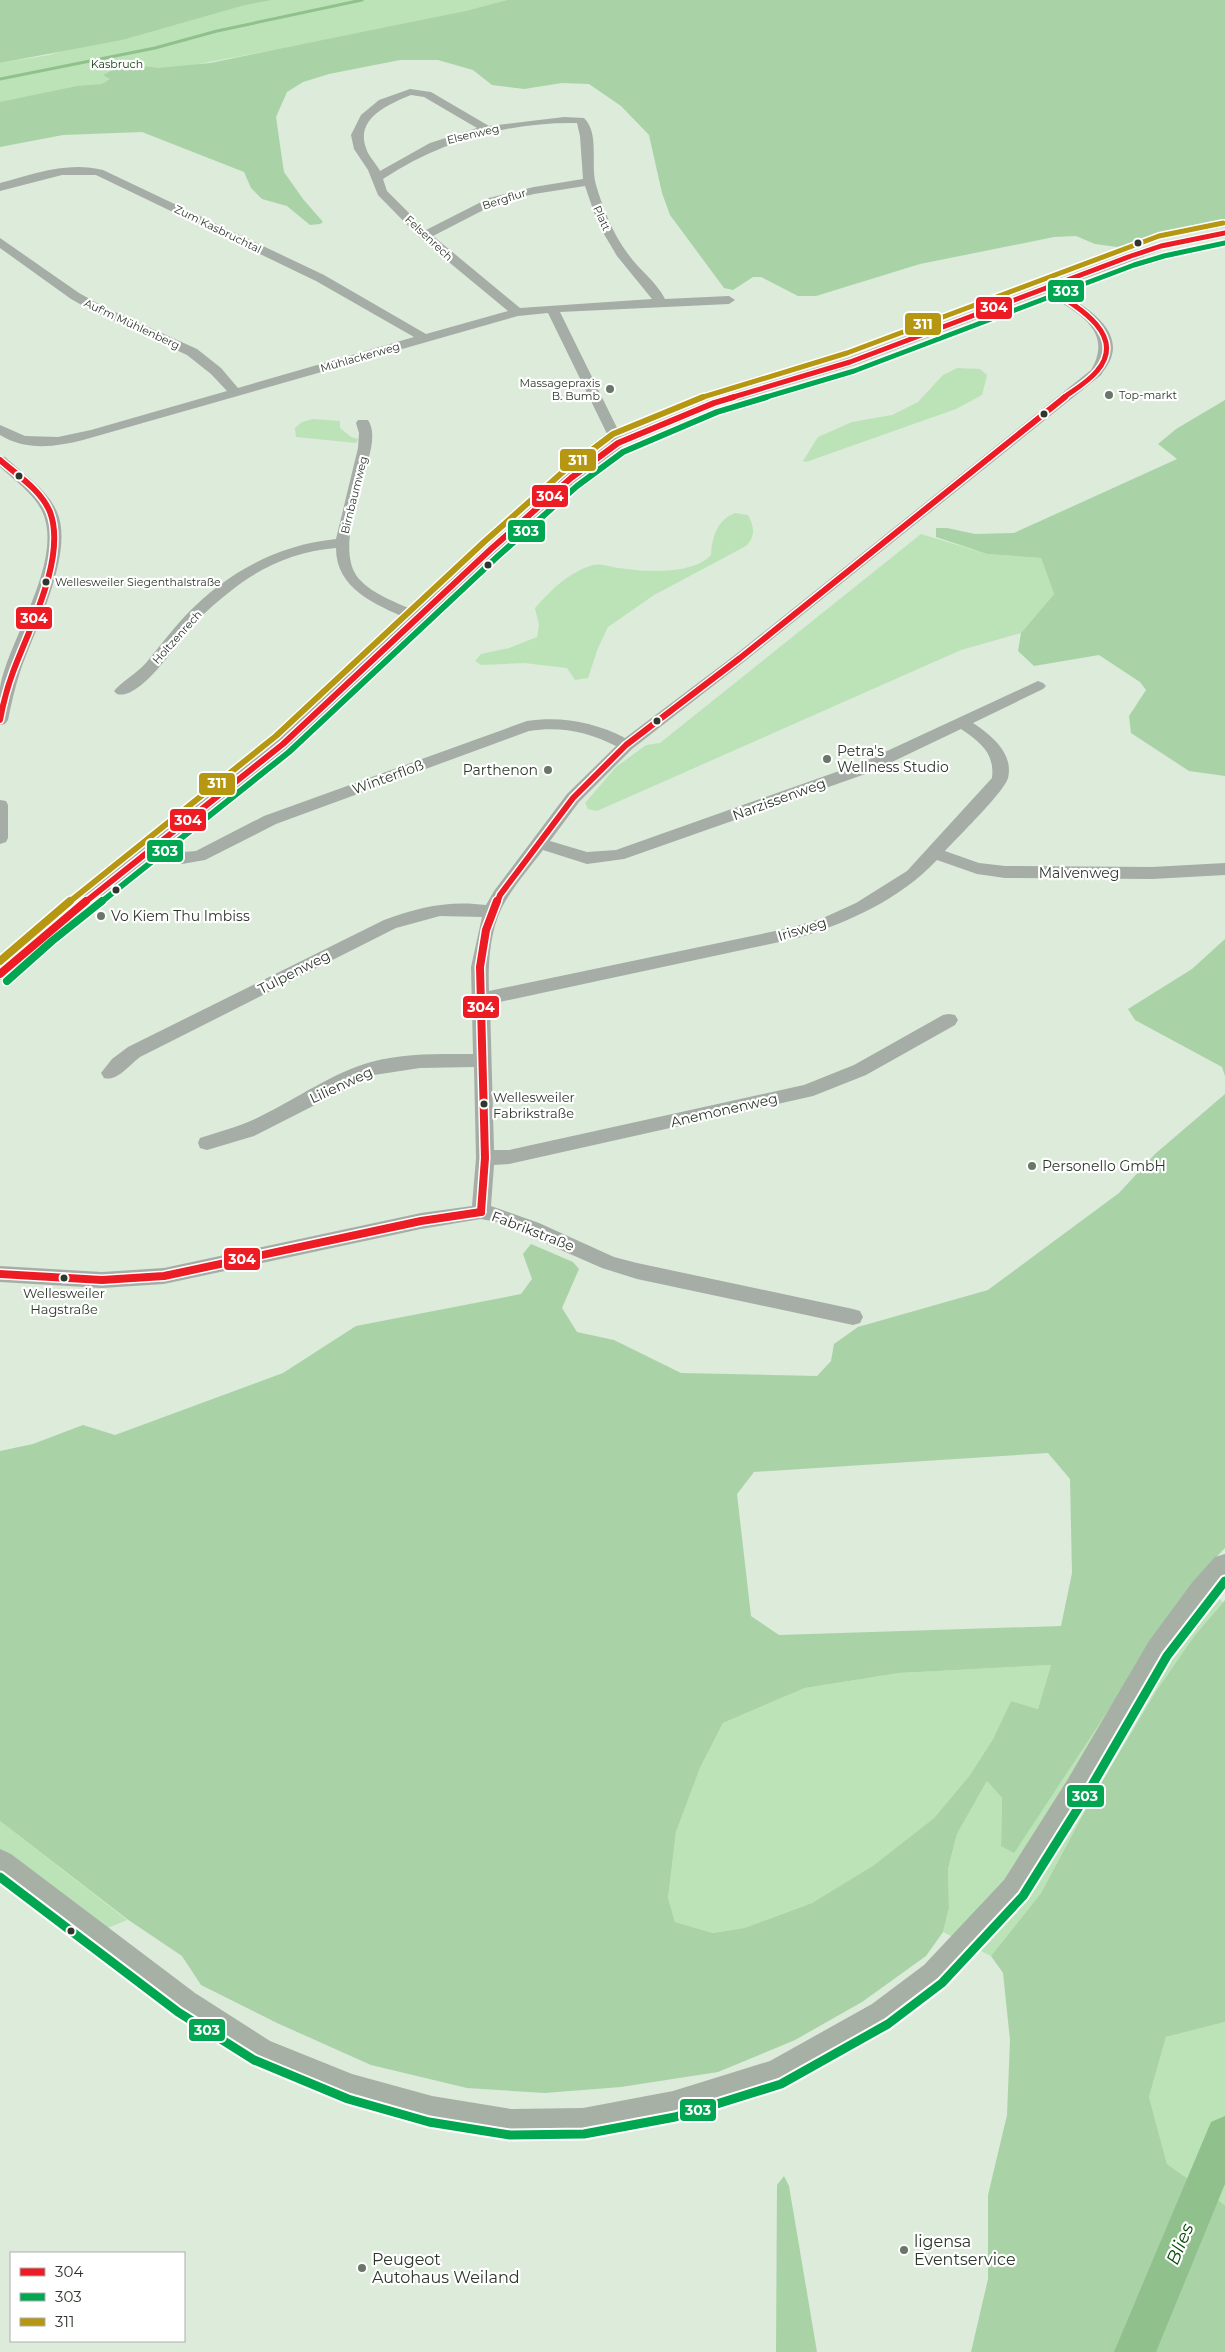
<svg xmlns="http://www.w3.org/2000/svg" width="1225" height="2352" viewBox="0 0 1225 2352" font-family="Montserrat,sans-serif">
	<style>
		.green { fill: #bbe3b7 }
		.forest { fill: #a9d3a6; fill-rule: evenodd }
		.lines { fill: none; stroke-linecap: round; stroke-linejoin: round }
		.stream { stroke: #90c08c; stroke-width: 3 }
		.river { fill: #90c08c; fill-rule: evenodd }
		.minor { fill: #a6aca6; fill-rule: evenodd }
		.major { fill: #a6b0a5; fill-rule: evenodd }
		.bus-1-far2-casing { stroke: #fff; stroke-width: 8 }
		.bus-1-far1-casing { stroke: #fff; stroke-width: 9 }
		.bus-1-casing { stroke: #fff; stroke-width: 11 }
		.bus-2-far3-casing { stroke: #fff; stroke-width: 8 }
		.bus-2-far2-casing { stroke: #fff; stroke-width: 9 }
		.bus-2-far1-casing { stroke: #fff; stroke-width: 11 }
		.bus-2-casing { stroke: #fff; stroke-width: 13 }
		.bus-3-far2-casing { stroke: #fff; stroke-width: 8 }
		.bus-3-far1-casing { stroke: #fff; stroke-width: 9 }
		.bus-3-casing { stroke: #fff; stroke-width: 11 }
		.bus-1-far2 { stroke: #ed1c24; stroke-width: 5 }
		.bus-1-far1 { stroke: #ed1c24; stroke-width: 6 }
		.bus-1 { stroke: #ed1c24; stroke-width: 8 }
		.bus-2-far3 { stroke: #00a650; stroke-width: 5 }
		.bus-2-far2 { stroke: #00a650; stroke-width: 6 }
		.bus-2-far1 { stroke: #00a650; stroke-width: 8 }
		.bus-2 { stroke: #00a650; stroke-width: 9 }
		.bus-3-far2 { stroke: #b69712; stroke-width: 5 }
		.bus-3-far1 { stroke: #b69712; stroke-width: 6 }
		.bus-3 { stroke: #b69712; stroke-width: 8 }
		.bus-dot { fill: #2d372c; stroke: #fff; stroke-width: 2 }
		.poi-dot { fill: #6a7669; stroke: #fff; stroke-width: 2 }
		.labels { text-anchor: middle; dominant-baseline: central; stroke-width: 4.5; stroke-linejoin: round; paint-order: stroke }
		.far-park-label { font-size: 11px; fill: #0c380a; stroke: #fff }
		.far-street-label { font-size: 11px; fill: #2d372c; stroke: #fff }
		.far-poi-label { font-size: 11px; fill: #2d372c; stroke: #fff; text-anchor: end }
		.far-bus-label { font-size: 11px; fill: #2d372c; stroke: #fff; text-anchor: start }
		.bus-label { font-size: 13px; fill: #2d372c; stroke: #fff; text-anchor: start }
		.poi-label { font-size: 14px; fill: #2d372c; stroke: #fff; text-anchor: start }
		.street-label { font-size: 14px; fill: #2d372c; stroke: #fff }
		.near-poi-label { font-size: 16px; fill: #2d372c; stroke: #fff; text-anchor: start }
		.near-water-label { font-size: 18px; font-style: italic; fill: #004700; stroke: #fff }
		.line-badge { stroke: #fff; stroke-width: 2 }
		.badge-label { font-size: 14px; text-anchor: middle; font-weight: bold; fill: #fff }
	</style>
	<rect width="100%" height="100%" fill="#dcebda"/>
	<g class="green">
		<path d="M233 0H507L465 11 312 43 193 65 0 116V63L49 55Z"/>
		<path d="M957 368 980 369 987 375 982 395 956 409 806 462 803 461 818 437 852 422 892 415 918 402 943 375Z"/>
		<path d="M313 419 340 421V428L351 437 358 439 356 443 296 437 295 428 302 422Z"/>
		<path d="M735 513 748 515C754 526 756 536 746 546L654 595 608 627 598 648 588 678 575 680 567 668 524 663 481 665 475 661 481 654 509 648 537 637 539 625 535 608C551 590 569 572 593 565 600 563 611 567 619 568 644 572 693 575 711 555 712 537 717 520 735 513Z"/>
		<path d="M921 534 987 554 1041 558 1054 594 1021 633 961 650 597 811 588 809 585 803 616 767 646 745 660 743Z"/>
		<path d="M1195 1579 1223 1602 1195 1635 1087 1807 1041 1893 991 1956 943 1932 949 1908 948 1869 957 1834 987 1781 1002 1798 1001 1846 1150 1645Z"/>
		<path d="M1051 1665 1038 1709 1011 1701 993 1739 970 1775 934 1818 874 1865 812 1903 744 1928 713 1933 675 1922 668 1898 676 1832 700 1768 723 1723 805 1688 899 1673Z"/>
		<path d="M0 1821 127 1920 98 1932 0 1858Z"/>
		<path d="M1225 2022V2205L1167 2164 1149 2097 1166 2037Z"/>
	</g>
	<g class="forest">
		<path d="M0 0H272L245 5 122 40 0 63Z"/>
		<path d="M507 0H1225V227L1117 247 1095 244 1076 236 1054 237 920 264 816 296H798L761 277H753L733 290 724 288 670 215 662 193 649 135 621 106 589 84 562 83 524 89 492 85 473 70 438 60H400L329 74 303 82 287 92 276 117 281 152 284 172 303 199 323 222 320 224 310 225 287 206 262 199 251 188 244 172 142 132 63 135 0 147V102L77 86 102 84 110 79 103 75 115 69 136 65 158 68 210 63 465 11Z"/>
		<path d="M1225 400V776L1189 771 1131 733 1129 716 1146 690 1140 682 1099 655 1034 666 1018 651 1021 633 1054 594 1041 558 987 554 936 537V528H947L975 534 1014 533 1177 459 1158 444 1176 429Z"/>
		<path d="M1225 939V1076L1222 1067 1135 1020 1128 1009 1192 969Z"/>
		<path d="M1225 1094V1548L1195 1579 1014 1853 1001 1846 1002 1798 987 1781 957 1834 948 1869 949 1908 943 1932 926 1956 862 2002 795 2040 718 2072 621 2087 545 2093 467 2088 371 2065 277 2023 201 1985 182 1956 127 1919 0 1821V1451L33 1444 83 1425 115 1435 283 1373 356 1326 521 1294 532 1279 523 1254 531 1244 573 1262 579 1269 562 1308 577 1332 614 1340 681 1373 817 1376 831 1361 834 1344 858 1327 988 1290 1119 1193 1155 1154ZM1048 1453 1070 1479 1072 1573 1061 1626 779 1635 751 1616 737 1494 754 1472ZM1051 1665 1038 1709 1011 1701 993 1739 970 1775 934 1818 874 1865 812 1903 744 1928 713 1933 675 1922 668 1898 676 1832 700 1768 723 1723 805 1688 899 1673Z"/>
		<path d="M1225 1600V2022L1166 2037 1149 2097 1167 2164 1225 2205V2352H971L988 2279V2195L1007 2115 1010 2040 1003 1973 991 1956 1041 1893 1087 1807 1157 1690 1195 1635Z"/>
		<path d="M784 2176 789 2186 817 2352H776L777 2185Z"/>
	</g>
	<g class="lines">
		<path class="stream" d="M0 79 155 48 217 31 362 0"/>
		<path class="river" d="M1225 2116V2184L1156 2352H1114L1211 2122Z"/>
		<g class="minor">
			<path d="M410 89 431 92 489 126 564 117 584 118C600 133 590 165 596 185 603 209 613 234 628 254 639 270 656 281 665 299L729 296 735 300 729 304 560 312 621 436 709 400 845 359 1127 253 1161 242 1225 229V237L1164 249 1056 289C1078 302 1123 326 1111 358 1109 364 1104 370 1101 375L745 661 632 749 579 802 550 841 587 852 616 850 859 764 1038 681 1043 683 1046 686 1043 689 973 723C991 735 1014 753 1008 778 1005 791 957 838 945 851L979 863 1005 866 1152 867 1225 863V875L1152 879 1005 878 977 874 937 860C899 900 849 922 798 938L490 1004 494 1150H509L804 1085 854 1065 943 1015 949 1014 955 1015 958 1020 955 1025 866 1075 813 1096 509 1164 494 1165 491 1206 539 1223 614 1257 637 1263 853 1309 860 1311 863 1317 860 1323 853 1325 637 1279 602 1268 497 1222 481 1219 421 1229 164 1284 102 1288 0 1282V1266L102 1272 164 1268 421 1213 472 1206 476 1158 474 1067 420 1068 374 1075 254 1136 207 1150 200 1148 198 1143 200 1138C221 1131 242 1126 261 1116 298 1098 332 1073 371 1062 404 1053 439 1054 473 1054L471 967 482 917 440 916 396 928 140 1057C129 1065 117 1082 104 1078L101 1073 112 1059 128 1047 384 920C418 907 450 900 486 905L494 891 567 794 616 746C588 732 561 726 529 731L276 824 205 860 182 864 157 853 52 937 6 978 0 980V964L40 929 277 740 408 619C375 604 336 589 336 548 297 551 262 566 232 590 219 600 206 611 195 623 179 640 141 701 117 694L114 691C120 683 137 673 146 663 159 647 171 631 185 616 226 573 277 545 336 539L358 448 359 433 356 423 358 420H368C375 431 372 445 369 457 362 488 335 552 359 579 374 595 397 603 416 611L566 475 611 442 548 313 518 316 83 440C55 447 26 451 0 435V425L25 436 58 437 91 430 227 391 211 374 187 355 96 313 71 299 0 248V238L79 293 104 307 197 349 221 368 238 388 414 337 316 281 96 175H62L0 191V183C33 174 68 161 103 170L324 275 426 334 508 311 421 239 378 195 368 170 354 149 351 135 361 115 379 100ZM411 95 424 97 477 128 430 143 380 171C376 163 368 156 366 148 355 118 389 104 411 95ZM577 123 580 136 583 179 534 187 489 198 426 230 387 191 383 179C441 141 507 122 577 123ZM585 186 598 224 617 256 652 299 520 308 433 236 497 203 534 194ZM1046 293C1075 312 1115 329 1091 370L735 655 625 738C594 722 562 716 527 721L264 816 196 851 184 852 168 844 289 748 496 552 576 481 623 446 719 406 855 365ZM961 729C980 742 995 753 992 778L907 871 856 903 823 918 790 928 489 991C488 960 490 924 508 897 518 881 531 866 543 850L587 864 624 859 871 772Z"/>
			<path d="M0 456 5 457C22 473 48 490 57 512 75 553 34 631 20 672 15 688 11 704 8 720L5 724 0 725C0 713 0 699 0 687 9 638 65 560 42 511 34 494 14 480 0 467Z"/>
			<path d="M0 800 6 801 8 805V838L6 842 0 844Z"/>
		</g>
		<path class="major" d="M1225 1554V1585L1169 1659 1088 1799 1026 1900 946 1987 894 2026 787 2086 673 2123 583 2140 511 2141 432 2128 352 2106 248 2063 173 2015 0 1882V1849L11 1854 195 1993 270 2041 352 2074 432 2096 511 2109 583 2108 673 2091 770 2061 872 2004 924 1965 1004 1880 1068 1779 1149 1641 1194 1580 1215 1557Z"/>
		<g class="bus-1-far2-casing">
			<g id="bus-1-far2">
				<path d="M1047 288C1073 304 1129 334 1097 371 1088 382 1074 390 1063 398"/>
				<path d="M730 398 850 362 1131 256 1161 246 1225 233"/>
			</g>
		</g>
		<g class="bus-1-far1-casing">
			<g id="bus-1-far1">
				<path d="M0 460C17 475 41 490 50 512 67 557 29 629 13 672 7 688 3 704 0 720"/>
				<path d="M84 903 283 744 491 549 571 478 618 443 714 403 734 397"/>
				<path d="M497 903 500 895 573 798 626 745 740 658 1065 397"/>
			</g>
		</g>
		<g class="bus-1-casing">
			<g id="bus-1">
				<path d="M0 974 86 901"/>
				<path d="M481 1212 485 1158 480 967 486 930 497 901"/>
				<path d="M0 1274 102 1280 164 1276 421 1221 481 1212"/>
			</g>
		</g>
		<g class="bus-2-far3-casing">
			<path id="bus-2-far3" d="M763 398 854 371 1134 265 1164 256 1225 243"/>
		</g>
		<g class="bus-2-far2-casing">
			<path id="bus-2-far2" d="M100 903 289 752 498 556 577 486 623 452 717 412 767 397"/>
		</g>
		<g class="bus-2-far1-casing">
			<path id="bus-2-far1" d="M7 981 52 941 102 901"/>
		</g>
		<g class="bus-2-casing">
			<path id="bus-2" d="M0 1877 178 2012 254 2060 348 2099 429 2122 510 2135 584 2134 675 2117 781 2084 888 2024 942 1983 1023 1896 1087 1794 1167 1656 1225 1581"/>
		</g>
		<g class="bus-3-far2-casing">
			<path id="bus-3-far2" d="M700 398 847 353 1159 236 1223 223"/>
		</g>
		<g class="bus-3-far1-casing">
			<path id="bus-3-far1" d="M68 903 276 736 484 542 564 471 613 434 703 397"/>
		</g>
		<g class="bus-3-casing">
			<path id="bus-3" d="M0 961 70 901"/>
		</g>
		<use href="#bus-1-far2" class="bus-1-far2"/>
		<use href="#bus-1-far1" class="bus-1-far1"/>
		<use href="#bus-1" class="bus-1"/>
		<use href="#bus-2-far3" class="bus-2-far3"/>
		<use href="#bus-2-far2" class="bus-2-far2"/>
		<use href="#bus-2-far1" class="bus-2-far1"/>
		<use href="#bus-2" class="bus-2"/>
		<use href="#bus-3-far2" class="bus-3-far2"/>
		<use href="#bus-3-far1" class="bus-3-far1"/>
		<use href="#bus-3" class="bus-3"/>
	</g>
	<g class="bus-dot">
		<circle cx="1138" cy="243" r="4.5"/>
		<circle cx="1044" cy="414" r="4.5"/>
		<circle cx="19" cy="476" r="4.5"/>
		<circle cx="488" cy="565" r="4.5"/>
		<circle cx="46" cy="582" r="4.5"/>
		<circle cx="657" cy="721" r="4.5"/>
		<circle cx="116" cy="890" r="4.5"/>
		<circle cx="484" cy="1104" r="4.5"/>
		<circle cx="64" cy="1278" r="4.5"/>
		<circle cx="71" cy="1931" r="4.5"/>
	</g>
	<g class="poi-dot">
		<circle cx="610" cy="389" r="5"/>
		<circle cx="1109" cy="395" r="5"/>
		<circle cx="827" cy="759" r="5"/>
		<circle cx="548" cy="770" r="5"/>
		<circle cx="101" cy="916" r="5"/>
		<circle cx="1032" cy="1166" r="5"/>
		<circle cx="904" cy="2250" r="5"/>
		<circle cx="362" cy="2268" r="5"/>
	</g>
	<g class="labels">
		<g class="far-park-label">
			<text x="117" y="64">Kasbruch</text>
		</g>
		<g class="far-street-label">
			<text transform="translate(473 134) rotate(-13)">Elsenweg</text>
			<text transform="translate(504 199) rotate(-18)">Bergflur</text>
			<text transform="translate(602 218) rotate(66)">Platt</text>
			<text transform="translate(218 229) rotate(26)">Zum Kasbruchtal</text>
			<text transform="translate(429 238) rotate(43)">Felsenrech</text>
			<text transform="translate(132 324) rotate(25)">Auf'm Mühlenberg</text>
			<text transform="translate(360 357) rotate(-16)">Mühlackerweg</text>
			<text transform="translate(354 495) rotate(-76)">Birnbaumweg</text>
			<text transform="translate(177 637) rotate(-48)">Holtzenrech</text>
		</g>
		<g class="far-poi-label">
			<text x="600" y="383">Massagepraxis<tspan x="600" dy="13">B. Bumb</tspan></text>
			<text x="1119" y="395" text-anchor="start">Top-markt</text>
		</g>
		<g class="far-bus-label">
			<text x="55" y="582">Wellesweiler Siegenthalstraße</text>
		</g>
		<g class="bus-label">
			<text x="493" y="1097">Wellesweiler<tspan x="493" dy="16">Fabrikstraße</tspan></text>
			<text x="64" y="1293" text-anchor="middle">Wellesweiler<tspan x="64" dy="16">Hagstraße</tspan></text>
		</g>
		<g class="poi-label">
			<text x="837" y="751">Petra's<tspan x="837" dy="16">Wellness Studio</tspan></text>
			<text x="538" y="770" text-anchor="end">Parthenon</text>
			<text x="111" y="916">Vo Kiem Thu Imbiss</text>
			<text x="1042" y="1166">Personello GmbH</text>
		</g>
		<g class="street-label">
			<text transform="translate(388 777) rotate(-20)">Winterfloß</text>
			<text transform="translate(779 799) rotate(-20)">Narzissenweg</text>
			<text x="1079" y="873">Malvenweg</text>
			<text transform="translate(802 929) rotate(-17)">Irisweg</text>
			<text transform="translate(294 972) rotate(-27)">Tulpenweg</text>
			<text transform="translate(341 1085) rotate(-25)">Lilienweg</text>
			<text transform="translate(724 1110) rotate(-13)">Anemonenweg</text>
			<text transform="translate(533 1231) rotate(21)">Fabrikstraße</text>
		</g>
		<g class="near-poi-label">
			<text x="914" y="2241">ligensa<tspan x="914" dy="18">Eventservice</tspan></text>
			<text x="372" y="2259">Peugeot<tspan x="372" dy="18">Autohaus Weiland</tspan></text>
		</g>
		<g class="near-water-label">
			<text transform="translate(1180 2244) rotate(-67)">Blies</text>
		</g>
	</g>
	<g class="line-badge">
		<rect x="1047" y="279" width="38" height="24" rx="5" fill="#00a650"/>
		<rect x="975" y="296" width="38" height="24" rx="5" fill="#ed1c24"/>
		<rect x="904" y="312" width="38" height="24" rx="5" fill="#b69712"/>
		<rect x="559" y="448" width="38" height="24" rx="5" fill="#b69712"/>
		<rect x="531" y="484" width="38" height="24" rx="5" fill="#ed1c24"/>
		<rect x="507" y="519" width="39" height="24" rx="5" fill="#00a650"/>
		<rect x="15" y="606" width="38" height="24" rx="5" fill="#ed1c24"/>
		<rect x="198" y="772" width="38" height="24" rx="5" fill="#b69712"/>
		<rect x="169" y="808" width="38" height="24" rx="5" fill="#ed1c24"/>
		<rect x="146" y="839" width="38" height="24" rx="5" fill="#00a650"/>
		<rect x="462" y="995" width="38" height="24" rx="5" fill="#ed1c24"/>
		<rect x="223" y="1247" width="38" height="24" rx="5" fill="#ed1c24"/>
		<rect x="1066" y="1784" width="39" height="24" rx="5" fill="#00a650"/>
		<rect x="188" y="2018" width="38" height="24" rx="5" fill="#00a650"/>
		<rect x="679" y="2098" width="38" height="24" rx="5" fill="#00a650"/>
	</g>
	<g class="badge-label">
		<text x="1066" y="296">303</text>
		<text x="994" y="312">304</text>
		<text x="923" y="329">311</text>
		<text x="578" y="465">311</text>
		<text x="550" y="501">304</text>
		<text x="526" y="536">303</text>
		<text x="34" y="623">304</text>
		<text x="217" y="788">311</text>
		<text x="188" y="825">304</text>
		<text x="165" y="856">303</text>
		<text x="481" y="1012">304</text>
		<text x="242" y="1264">304</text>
		<text x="1085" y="1801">303</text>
		<text x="207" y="2035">303</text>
		<text x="698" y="2115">303</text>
	</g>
	<rect x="10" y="2252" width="175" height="90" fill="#ffffff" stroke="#abafab"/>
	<rect x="20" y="2268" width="25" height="8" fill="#ed1c24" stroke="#abafab"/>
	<text x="55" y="2277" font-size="15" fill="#2d372c">304</text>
	<rect x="20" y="2293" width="25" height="8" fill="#00a650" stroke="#abafab"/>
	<text x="55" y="2302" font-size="15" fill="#2d372c">303</text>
	<rect x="20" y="2318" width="25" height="8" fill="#b69712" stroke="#abafab"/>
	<text x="55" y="2327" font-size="15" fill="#2d372c">311</text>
</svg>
